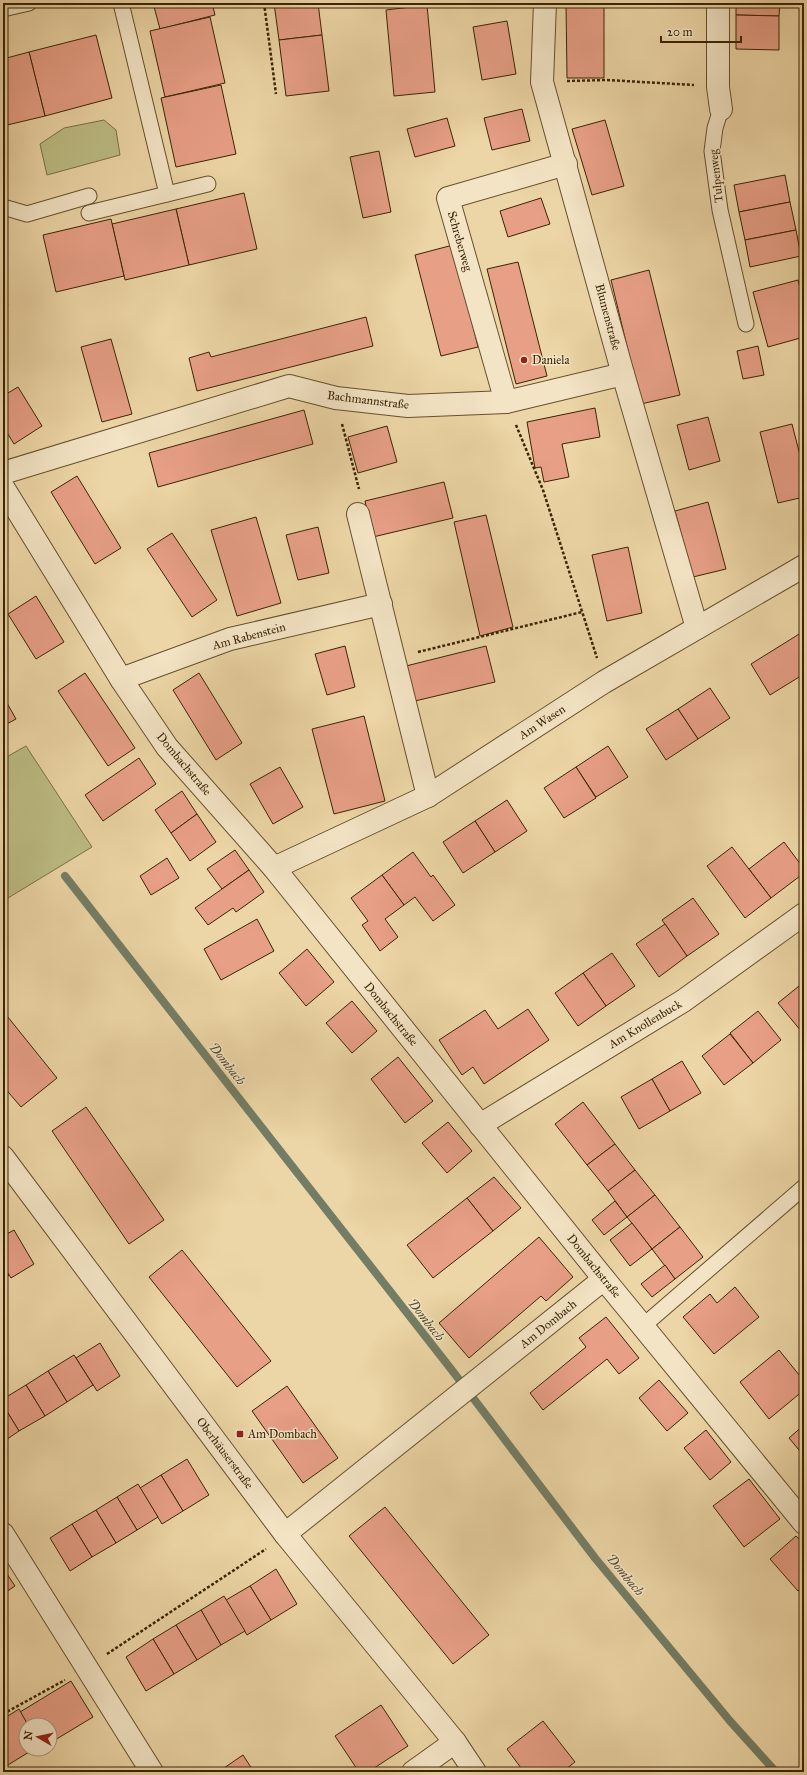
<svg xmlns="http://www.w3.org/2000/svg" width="807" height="1775" viewBox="0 0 807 1775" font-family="'IM FELL Great Primer',serif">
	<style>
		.green { fill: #bcbc83; stroke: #7b7044 }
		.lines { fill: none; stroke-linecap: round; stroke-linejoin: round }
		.stream { stroke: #737d65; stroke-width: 8 }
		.building { fill: #e79f86; stroke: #3a2404 }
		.lane-casing { stroke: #66502c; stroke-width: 17 }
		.street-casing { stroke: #66502c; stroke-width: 24 }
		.path { stroke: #3a2404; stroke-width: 2.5; stroke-dasharray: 3 2; stroke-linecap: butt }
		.lane { stroke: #f3e4c5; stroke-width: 15 }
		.street { stroke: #f3e4c5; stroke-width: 22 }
		.poi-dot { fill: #8f2418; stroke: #f3e4c5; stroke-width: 1.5 }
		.labels { text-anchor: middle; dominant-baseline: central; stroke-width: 3; stroke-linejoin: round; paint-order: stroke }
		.street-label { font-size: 12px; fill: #3a2404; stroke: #f3e4c5 }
		.poi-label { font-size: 12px; fill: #3a2404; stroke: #f3e4c5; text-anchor: start }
		.water-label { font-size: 13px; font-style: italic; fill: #52492c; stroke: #f3e4c5 }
	</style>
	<rect width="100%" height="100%" fill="#ecd5a6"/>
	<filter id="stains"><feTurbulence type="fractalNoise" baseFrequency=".005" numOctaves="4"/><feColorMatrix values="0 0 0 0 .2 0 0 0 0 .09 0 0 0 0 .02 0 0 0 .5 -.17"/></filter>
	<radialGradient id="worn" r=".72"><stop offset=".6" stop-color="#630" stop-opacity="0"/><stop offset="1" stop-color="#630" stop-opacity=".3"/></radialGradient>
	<g class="green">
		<path d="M104 120 116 130 120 155 47 175 40 144 64 128Z"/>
		<path d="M26 746 92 847 3 901V759Z"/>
	</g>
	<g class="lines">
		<path class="stream" d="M65 876 451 1369 595 1558 730 1721 776 1772"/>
	</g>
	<g class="building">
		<path d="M153 3H212L215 15 160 29Z"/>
		<path d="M274 3H318L322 35 279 40Z"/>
		<path d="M566 3H604V78H567Z"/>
		<path d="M736 3H780L779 16 736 15Z"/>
		<path d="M427 5 435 92 394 96 386 10Z"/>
		<path d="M736 15 779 16V50L736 49Z"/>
		<path d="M210 17 225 83 165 97 150 31Z"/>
		<path d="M507 21 516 74 482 80 473 27Z"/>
		<path d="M96 35 112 98 45 116 29 52Z"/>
		<path d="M322 35 329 91 286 96 279 40Z"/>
		<path d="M29 52 45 116 3 126V59Z"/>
		<path d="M221 85 236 154 176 167 161 98Z"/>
		<path d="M522 109 530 141 492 150 484 118Z"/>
		<path d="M447 118 455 146 415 157 407 129Z"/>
		<path d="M605 120 624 186 592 195 572 129Z"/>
		<path d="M379 151 391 212 363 218 350 157Z"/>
		<path d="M785 175 790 202 739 212 734 185Z"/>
		<path d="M244 193 257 249 189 265 176 209Z"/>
		<path d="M541 198 550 224 508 237 500 211Z"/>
		<path d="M790 202 796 230 745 240 739 212Z"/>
		<path d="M176 209 189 265 125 280 112 224Z"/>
		<path d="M111 219 124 276 56 292 43 235Z"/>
		<path d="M796 230 801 256 750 267 745 240Z"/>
		<path d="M453 245 478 347 441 356 415 255Z"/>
		<path d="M518 262 547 376 516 384 487 269Z"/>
		<path d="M649 270 680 395 641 404 611 280Z"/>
		<path d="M798 280 804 302V337L768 347 753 292Z"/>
		<path d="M3 296 8 305 3 307Z"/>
		<path d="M366 317 373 346 197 391 189 358 209 352 211 357Z"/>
		<path d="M111 339 132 414 102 422 81 347Z"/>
		<path d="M758 346 764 375 743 379 737 351Z"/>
		<path d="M18 387 42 426 14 444 3 426V396Z"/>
		<path d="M595 408 600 437 562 444 569 477 544 482 541 467 535 468 527 422Z"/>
		<path d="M304 410 313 444 158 487 149 453Z"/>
		<path d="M708 417 720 461 689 470 677 425Z"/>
		<path d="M792 424 804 471V497L778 503 760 432Z"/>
		<path d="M387 426 397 462 358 473 348 437Z"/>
		<path d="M77 476 121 548 95 564 51 492Z"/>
		<path d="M444 482 453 518 373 537 365 501Z"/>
		<path d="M708 502 726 569 693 577 675 511Z"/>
		<path d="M486 515 513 627 480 636 454 522Z"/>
		<path d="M256 517 281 603 237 616 211 530Z"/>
		<path d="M318 527 329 573 298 580 286 535Z"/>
		<path d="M172 533 217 600 192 617 147 549Z"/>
		<path d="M628 547 642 613 607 621 592 555Z"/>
		<path d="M36 596 64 642 36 659 8 614Z"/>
		<path d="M804 631V674L770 695 751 664Z"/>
		<path d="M345 646 355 687 327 695 315 654Z"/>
		<path d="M486 646 495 682 415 701 406 666Z"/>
		<path d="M85 673 135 748 108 766 58 691Z"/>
		<path d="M199 673 242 743 216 760 173 690Z"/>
		<path d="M710 688 730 718 698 739 678 709Z"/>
		<path d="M3 696 16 719 3 726Z"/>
		<path d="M678 709 698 739 666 760 646 729Z"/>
		<path d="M364 716 385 801 334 814 312 729Z"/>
		<path d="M608 746 628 777 596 797 576 767Z"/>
		<path d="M139 758 156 784 103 821 85 795Z"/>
		<path d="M280 767 303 807 273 824 250 784Z"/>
		<path d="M576 767 596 798 564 818 544 788Z"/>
		<path d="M182 791 197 814 171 833 155 810Z"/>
		<path d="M507 800 527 831 495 852 475 821Z"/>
		<path d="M197 814 216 842 190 861 171 833Z"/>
		<path d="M475 821 495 852 463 873 443 842Z"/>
		<path d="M784 842 804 869V873L771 898 749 869Z"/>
		<path d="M732 847 771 898 745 918 707 866Z"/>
		<path d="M235 850 249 870 222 889 207 869Z"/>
		<path d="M413 852 431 877 433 875 455 905 433 921 415 897 404 905 382 875Z"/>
		<path d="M167 858 179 878 151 895 140 876Z"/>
		<path d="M249 870 264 892 236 912 233 908 208 925 195 908Z"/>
		<path d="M382 875 404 905 385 919 398 937 380 951 362 925 368 921 351 898Z"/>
		<path d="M693 898 719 934 687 956 662 920Z"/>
		<path d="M257 919 274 951 221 980 204 949Z"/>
		<path d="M665 924 687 956 659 977 636 944Z"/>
		<path d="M307 949 334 982 306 1006 279 973Z"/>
		<path d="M612 953 635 986 606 1006 583 973Z"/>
		<path d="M583 973 606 1006 578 1026 555 993Z"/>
		<path d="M804 982V1029L801 1031 778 1003Z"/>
		<path d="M352 1001 377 1031 352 1053 326 1023Z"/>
		<path d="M528 1009 549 1040 484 1084 473 1067 462 1075 439 1040 485 1010 498 1029Z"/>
		<path d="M3 1011 57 1078 21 1107 3 1086Z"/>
		<path d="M758 1011 781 1040 753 1063 730 1033Z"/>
		<path d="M730 1034 753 1063 724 1085 702 1056Z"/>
		<path d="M398 1057 433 1101 405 1123 371 1079Z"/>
		<path d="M682 1061 701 1093 670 1111 652 1079Z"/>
		<path d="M652 1079 670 1111 639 1129 621 1097Z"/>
		<path d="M583 1102 615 1144 587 1165 555 1124Z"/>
		<path d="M86 1107 164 1220 129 1244 52 1131Z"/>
		<path d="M448 1122 472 1151 447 1173 422 1143Z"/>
		<path d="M615 1144 635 1170 608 1191 587 1165Z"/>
		<path d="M635 1170 655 1195 627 1217 608 1191Z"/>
		<path d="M494 1177 521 1208 493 1231 467 1198Z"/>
		<path d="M655 1195 680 1227 652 1249 627 1217Z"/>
		<path d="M467 1198 493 1231 433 1278 407 1245Z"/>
		<path d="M615 1201 627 1217 604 1235 592 1220Z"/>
		<path d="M632 1223 652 1249 630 1266 610 1240Z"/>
		<path d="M680 1227 703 1257 675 1279 652 1249Z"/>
		<path d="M14 1230 34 1264 11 1278 3 1266V1236Z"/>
		<path d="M539 1237 573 1277 546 1301 541 1296 469 1358 439 1323Z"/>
		<path d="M182 1250 271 1361 237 1387 149 1277Z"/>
		<path d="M665 1265 675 1279 652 1297 641 1284Z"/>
		<path d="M3 1266 9 1275 3 1279Z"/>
		<path d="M735 1287 759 1317 714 1354 683 1317 710 1294 717 1303Z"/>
		<path d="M606 1317 639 1358 619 1374 607 1359 543 1410 530 1393 586 1347 579 1338Z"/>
		<path d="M100 1343 120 1376 97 1391 76 1358Z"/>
		<path d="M779 1350 804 1381V1390L769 1419 740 1382Z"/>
		<path d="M74 1355 93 1385 67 1402 48 1371Z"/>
		<path d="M48 1371 67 1402 45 1416 26 1385Z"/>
		<path d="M659 1380 688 1413 667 1431 639 1398Z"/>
		<path d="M26 1385 45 1416 19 1431 3 1405V1399Z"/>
		<path d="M287 1386 338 1458 303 1483 252 1411Z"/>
		<path d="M3 1405 19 1431 3 1442Z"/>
		<path d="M804 1425V1456L789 1438Z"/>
		<path d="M706 1430 731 1462 710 1480 684 1448Z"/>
		<path d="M187 1459 209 1495 183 1511 161 1475Z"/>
		<path d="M161 1475 183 1511 162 1524 140 1488Z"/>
		<path d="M749 1479 780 1519 744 1547 713 1506Z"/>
		<path d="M138 1484 158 1517 137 1530 117 1497Z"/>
		<path d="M117 1497 137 1530 116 1543 96 1510Z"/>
		<path d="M385 1507 489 1635 453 1664 349 1536Z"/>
		<path d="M96 1510 116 1543 92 1557 72 1524Z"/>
		<path d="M72 1524 92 1557 70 1571 50 1538Z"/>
		<path d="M796 1536 804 1544V1586L798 1591 770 1559Z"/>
		<path d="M3 1568 15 1586 3 1594Z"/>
		<path d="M276 1569 297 1604 271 1620 250 1586Z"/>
		<path d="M250 1586 271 1620 247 1635 226 1600Z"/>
		<path d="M224 1596 245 1631 221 1645 201 1610Z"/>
		<path d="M201 1610 221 1645 197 1660 176 1625Z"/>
		<path d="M176 1625 197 1660 174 1674 153 1639Z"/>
		<path d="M153 1639 174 1674 146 1691 126 1657Z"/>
		<path d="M71 1681 93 1717 50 1743V1725H28L20 1712Z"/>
		<path d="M381 1705 408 1746 368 1772H359L335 1736Z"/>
		<path d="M19 1709 28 1725H26V1749H34L3 1768V1719Z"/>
		<path d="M543 1721 575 1762 562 1772H524L507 1749Z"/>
		<path d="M243 1755 254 1772H218Z"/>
	</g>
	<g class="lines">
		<g class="lane-casing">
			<g id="lane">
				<path d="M121 3 167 194"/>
				<path d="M3 9 29 3"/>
				<path d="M721 109 715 128 712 151 720 210 746 324"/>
				<path d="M3 207 27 214 89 196"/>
				<path d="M89 213 208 184"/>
				<path d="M643 1326 804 1187"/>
			</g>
		</g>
		<g class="street-casing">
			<g id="street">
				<path d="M545 3 542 82 623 374 697 628"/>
				<path d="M718 3V87L721 109"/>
				<path d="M506 402 448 198 566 164"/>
				<path d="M3 473 289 386 336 398 408 406 506 402 623 374"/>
				<path d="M3 487 121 679 167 747 274 868 604 1279 804 1523"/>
				<path d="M358 514 428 796"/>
				<path d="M121 679 230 639 381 604"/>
				<path d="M274 868 428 796 604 682 804 566"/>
				<path d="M480 1125 683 1001 804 914"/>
				<path d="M3 1157 285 1534 455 1742 475 1772"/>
				<path d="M3 1534 152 1772"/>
				<path d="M285 1534 604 1279"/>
				<path d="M413 1772 455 1742"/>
			</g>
		</g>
		<g class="path">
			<path d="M264 3 276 94"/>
			<path d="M567 81 607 80 694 85"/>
			<path d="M342 424 359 489"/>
			<path d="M516 425 543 490 597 658"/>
			<path d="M418 652 582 612"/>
			<path d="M107 1654 266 1549"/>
			<path d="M3 1714 65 1680"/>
		</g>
		<use href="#lane" class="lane"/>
		<use href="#street" class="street"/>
	</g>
	<g class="poi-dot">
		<circle cx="524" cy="360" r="4"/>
		<rect x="236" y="1430" width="8" height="8" rx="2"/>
	</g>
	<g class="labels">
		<g class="street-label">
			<text transform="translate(716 176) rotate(-96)">Tulpenweg</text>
			<text transform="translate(460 241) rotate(74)">Schreberweg</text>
			<text transform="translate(608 317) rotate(75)">Blumenstraße</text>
			<text transform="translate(368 400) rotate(7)">Bachmannstraße</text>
			<text transform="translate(249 636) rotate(-15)">Am Rabenstein</text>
			<text transform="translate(542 722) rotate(-33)">Am Wasen</text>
			<text transform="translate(184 764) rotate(50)">Dombachstraße</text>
			<text transform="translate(391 1014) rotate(51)">Dombachstraße</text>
			<text transform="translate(645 1024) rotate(-31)">Am Knollenbuck</text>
			<text transform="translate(594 1266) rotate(51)">Dombachstraße</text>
			<text transform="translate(548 1324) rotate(-39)">Am Dombach</text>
			<text transform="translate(225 1453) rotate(53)">Oberhäuserstraße</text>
		</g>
		<g class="poi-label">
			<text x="532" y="360">Daniela</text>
			<text x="248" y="1434">Am Dombach</text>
		</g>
		<g class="water-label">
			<text transform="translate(227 1064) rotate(52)">Dombach</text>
			<text transform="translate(426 1320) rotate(52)">Dombach</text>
			<text transform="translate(625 1575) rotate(50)">Dombach</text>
		</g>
	</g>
	<rect width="807" height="1775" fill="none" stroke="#ecd5a6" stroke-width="16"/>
	<rect x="4" y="4" width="799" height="1767" fill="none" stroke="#3a2404" stroke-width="2"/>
	<rect x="8" y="8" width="791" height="1759" fill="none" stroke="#3a2404"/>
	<g transform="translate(38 1737) rotate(279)"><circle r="19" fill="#f3e4c5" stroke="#a99778"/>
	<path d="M0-3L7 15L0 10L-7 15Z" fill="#8f2418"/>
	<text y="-6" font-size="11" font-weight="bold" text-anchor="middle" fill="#3a2404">N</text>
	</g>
	<path d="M661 36v6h80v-6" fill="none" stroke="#3a2404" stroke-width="2"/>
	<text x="667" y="36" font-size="12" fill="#3a2404" stroke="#f3e4c5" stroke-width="3" paint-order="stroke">20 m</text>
	<rect width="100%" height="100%" filter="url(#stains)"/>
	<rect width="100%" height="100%" fill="url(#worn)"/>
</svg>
